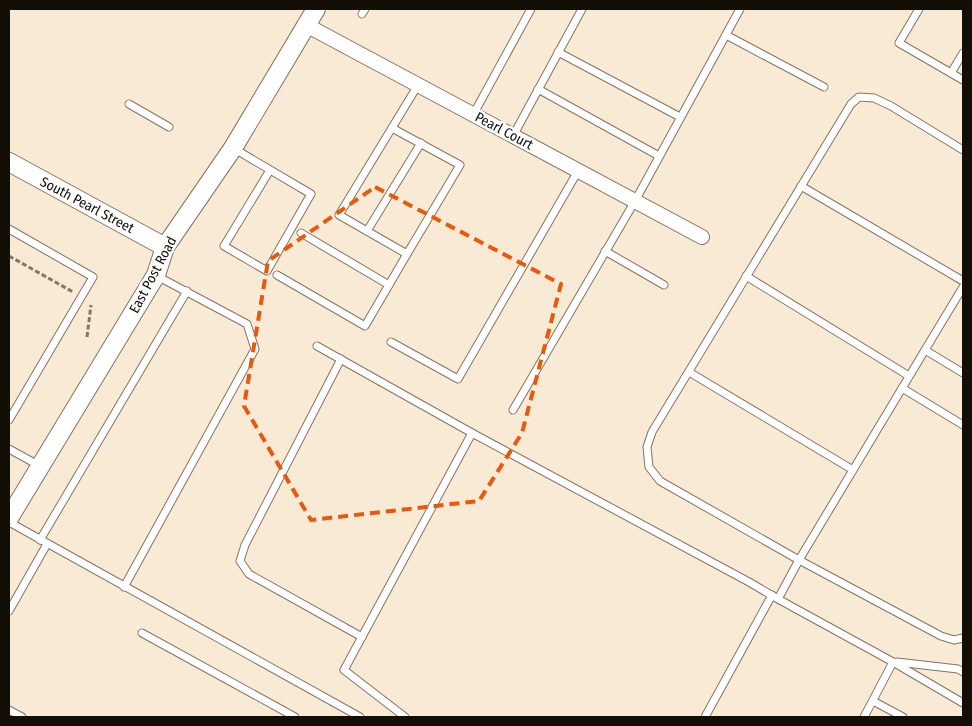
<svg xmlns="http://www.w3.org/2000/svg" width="972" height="726" viewBox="0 0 972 726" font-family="'Fira Sans Condensed',sans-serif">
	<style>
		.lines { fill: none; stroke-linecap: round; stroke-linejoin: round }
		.service-casing { stroke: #827562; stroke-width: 9 }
		.minor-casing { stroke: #827562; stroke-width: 16 }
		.tertiary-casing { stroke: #827562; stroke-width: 20 }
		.path { stroke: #807869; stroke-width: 3; stroke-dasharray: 5 2.5; stroke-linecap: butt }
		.service { stroke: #fff; stroke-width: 7 }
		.minor { stroke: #fff; stroke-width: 14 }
		.tertiary { stroke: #fff; stroke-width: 18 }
		.marked { fill: none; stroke: #e8590c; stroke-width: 4; stroke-dasharray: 10 6; stroke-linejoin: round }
		.labels { text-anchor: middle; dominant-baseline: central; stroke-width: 5; stroke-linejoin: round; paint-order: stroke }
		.street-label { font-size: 14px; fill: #130f07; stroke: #fff }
	</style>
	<rect width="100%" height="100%" fill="#f8ead4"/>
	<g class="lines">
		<g class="service-casing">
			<g id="service">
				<path d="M919 9 899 43 963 80"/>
				<path d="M362 14 365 9"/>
				<path d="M726 35 824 87"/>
				<path d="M558 52 680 117"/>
				<path d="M951 73 963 53"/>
				<path d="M538 89 659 156"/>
				<path d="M129 104 169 127"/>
				<path d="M473 115 531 9"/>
				<path d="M392 128 460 165 407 254"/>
				<path d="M513 136 582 9"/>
				<path d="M233 148 311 194 267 271 224 246 270 170"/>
				<path d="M963 150 891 106 874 98 859 97 851 104 652 432 647 447 649 467 660 481 799 560 941 636 954 640 963 638"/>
				<path d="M801 186 963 281"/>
				<path d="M9 229 93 277 9 420"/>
				<path d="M367 231 421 143"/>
				<path d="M301 233 389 285"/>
				<path d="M605 251 664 285"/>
				<path d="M277 275 365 326 407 254 339 215 418 85"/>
				<path d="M746 276 909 376"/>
				<path d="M391 342 458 379 578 171"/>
				<path d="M317 346 472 433 749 582 778 599 893 662 963 703"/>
				<path d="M925 350 963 287"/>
				<path d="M341 359 245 545 240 561 249 574 362 637"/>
				<path d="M689 372 853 470"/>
				<path d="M902 388 963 425"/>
				<path d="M513 410 635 201 740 9"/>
				<path d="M9 449 40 466"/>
				<path d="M9 522 360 717"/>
				<path d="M40 540 187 291"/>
				<path d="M124 587 255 349 247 324 157 276"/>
				<path d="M778 599 799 560 925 350 963 373"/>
				<path d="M9 611 47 544"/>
				<path d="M142 633 295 717"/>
				<path d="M897 662 958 669 963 672"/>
				<path d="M873 701 903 717"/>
				<path d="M9 710 22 717"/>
				<path d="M405 717 344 670 472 433"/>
				<path d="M705 717 772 595"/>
				<path d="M864 717 893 662"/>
			</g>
		</g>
		<g class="minor-casing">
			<path id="minor" d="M306 25 702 237"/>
		</g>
		<g class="tertiary-casing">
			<g id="tertiary">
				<path d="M9 162 165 247"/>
				<path d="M9 518 156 275 165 247 233 148 316 9"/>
			</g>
		</g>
		<g class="path">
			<path d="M9 256 73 292"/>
			<path d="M87 337 91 305"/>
		</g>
		<use href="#service" class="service"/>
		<use href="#minor" class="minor"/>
		<use href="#tertiary" class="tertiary"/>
	</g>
	<path class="marked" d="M375 187 561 284 522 433 479 501 311 520 244 406 268 261Z"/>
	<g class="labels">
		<g class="street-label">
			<text transform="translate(504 131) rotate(28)">Pearl Court</text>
			<text transform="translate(87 205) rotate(28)">South Pearl Street</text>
			<text transform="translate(153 275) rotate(-62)">East Post Road</text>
		</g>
	</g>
	<rect width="972" height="726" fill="none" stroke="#130f07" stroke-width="20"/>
</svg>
